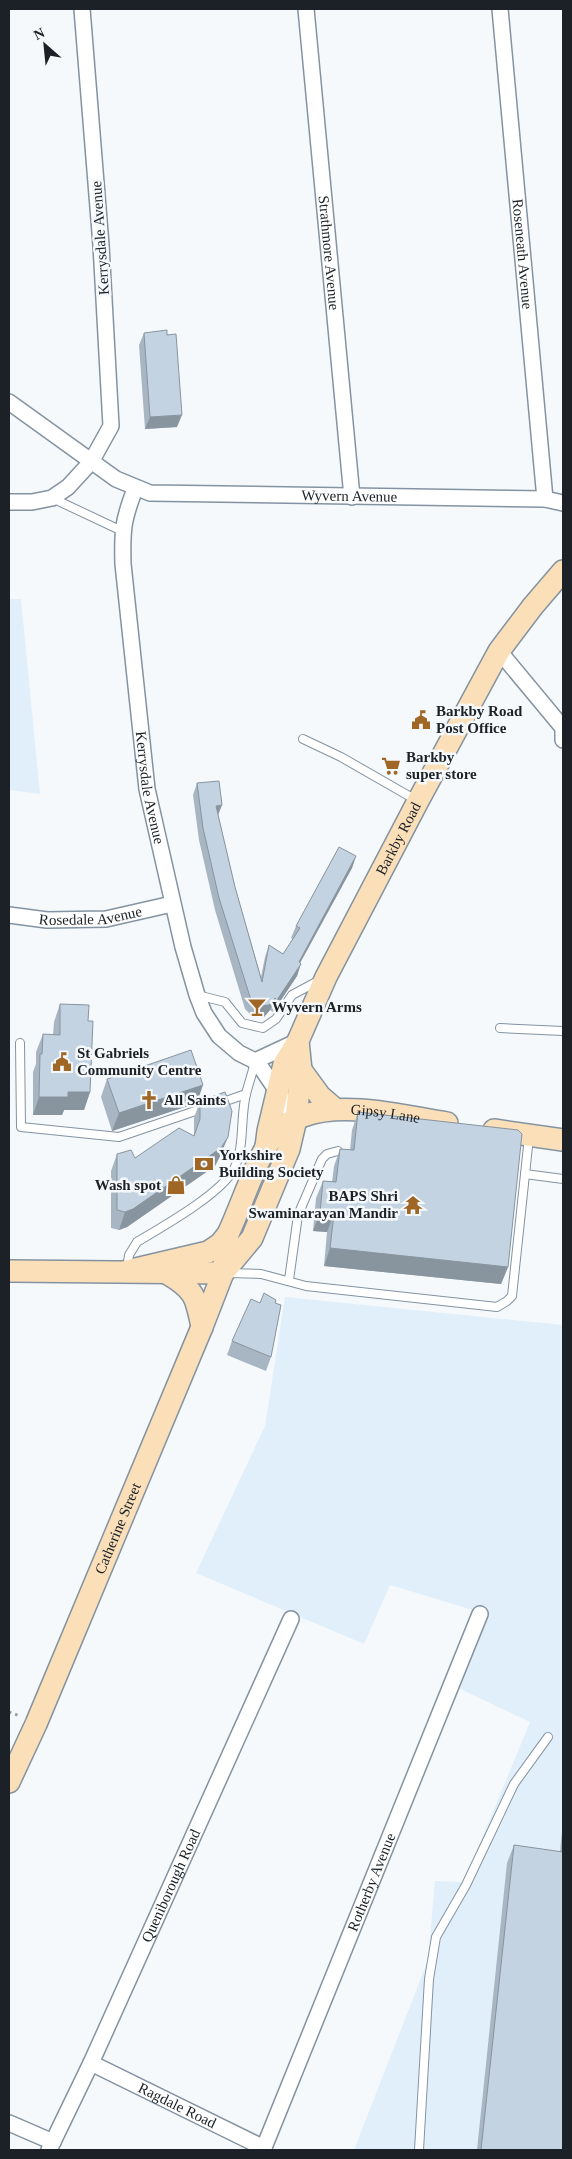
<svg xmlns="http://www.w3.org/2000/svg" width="572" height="2159" viewBox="0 0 572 2159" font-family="Georgia,serif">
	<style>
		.built { fill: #e1effb }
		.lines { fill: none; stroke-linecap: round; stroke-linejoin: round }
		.lane-casing { stroke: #8493a1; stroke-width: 10 }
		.street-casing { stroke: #8493a1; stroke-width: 18 }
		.secondary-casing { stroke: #8493a1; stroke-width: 24 }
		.path { stroke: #999ea2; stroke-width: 3; stroke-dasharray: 2.5 4; stroke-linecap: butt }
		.lane { stroke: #fff; stroke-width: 8 }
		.street { stroke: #fff; stroke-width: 15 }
		.secondary { stroke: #fadfb9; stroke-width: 21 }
		.wall { fill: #a8b5c2 }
		.shaded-wall { fill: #88949e }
		.building { fill: #c3d3e2; stroke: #88949e }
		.labels { text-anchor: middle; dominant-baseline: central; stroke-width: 5; stroke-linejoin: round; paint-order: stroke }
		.street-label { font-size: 15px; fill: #1b2126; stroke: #f5f9fc }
		.poi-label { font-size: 15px; font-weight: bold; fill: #1b2126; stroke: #f5f9fc; text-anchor: start }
	</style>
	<rect width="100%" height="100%" fill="#f5f9fc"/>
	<g class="built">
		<path d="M9 599H21L40 794 9 790Z"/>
		<path d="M285 1297 563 1325V2150H354L428 1960 435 1881 464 1882 530 1722 458 1688 486 1614 390 1585 364 1644 196 1573 265 1426Z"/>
	</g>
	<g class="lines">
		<g class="lane-casing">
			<g id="lane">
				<path d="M52 498 122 531"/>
				<path d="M303 739 341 757 416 800"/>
				<path d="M197 995 225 1002 242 1023 263 1028 276 1019 292 995 320 980"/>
				<path d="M500 1028 563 1031"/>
				<path d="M20 1043 21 1127 119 1137 204 1108"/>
				<path d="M220 1103 246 1094"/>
				<path d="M525 1174 563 1179"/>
				<path d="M127 1269 129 1255 137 1242C162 1227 221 1194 234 1169 245 1147 240 1118 246 1094 249 1082 253 1072 255 1061"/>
				<path d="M228 1273 261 1274 306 1286 497 1307 507 1301 512 1296 529 1137"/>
				<path d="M289 1280 298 1215 322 1159 327 1154 338 1151"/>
				<path d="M419 2150 429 1979 436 1937 466 1885 514 1784 548 1737"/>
			</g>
		</g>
		<g class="street-casing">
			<g id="street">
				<path id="s1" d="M306 9 352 497"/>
				<path id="s2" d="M500 9 545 499"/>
				<path id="s3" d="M9 402 116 479 150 493 545 499 563 503"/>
				<path id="s4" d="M135 489C123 520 122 530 123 564L147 789 183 947 197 995 204 1013 219 1036 239 1053 255 1061 260 1066 296 1119"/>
				<path d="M9 502H32L52 498 68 487 91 462 111 426 101 245 82 9"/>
				<path d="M499 651 563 728V740"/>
				<path id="s5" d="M9 915 47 920 106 919 172 904"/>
				<path d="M255 1061 298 1041"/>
				<path id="s6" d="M91 2063 264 2148"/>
				<path d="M9 2123 53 2142"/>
				<path id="s7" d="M49 2150 91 2063 291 1619"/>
				<path id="s8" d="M263 2150 480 1614"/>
			</g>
		</g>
		<g class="secondary-casing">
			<g id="secondary">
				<path d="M301 1070 320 1096 335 1109"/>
				<path d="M494 1130 563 1140"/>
				<path id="s9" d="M266 1147 268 1131 284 1064 298 1041 326 977 418 801 499 651 533 606 563 571"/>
				<path d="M9 1271 223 1273 252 1238 289 1149 296 1119 301 1070 298 1041"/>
				<path id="s10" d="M127 1271 208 1252 220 1244 228 1234C241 1206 251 1174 266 1147 300 1087 393 1115 447 1123"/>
				<path d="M168 1274C195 1290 196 1297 202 1327"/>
				<path id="s11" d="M9 1782 36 1724 202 1327 223 1273 228 1234"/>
			</g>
		</g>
		<path class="path" d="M9 1712 20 1716"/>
		<use href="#lane" class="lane"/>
		<use href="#street" class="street"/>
		<use href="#secondary" class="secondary"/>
	</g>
	<g class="wall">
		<path d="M144 333 177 427 145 429 139 345Z"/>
		<path d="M197 783 222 805 218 815 235 887 261 977 265 957 269 945 283 954 293 939 291 938 296 926 356 856 352 868 300 963 297 976 273 1012 270 1010 264 1017 254 1018 245 1009 215 910 199 840 193 795Z"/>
		<path d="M60 1004 88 1021 90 1092 84 1110H64L62 1115H33V1072L36 1064V1052L43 1034 53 1035 54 1022Z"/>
		<path d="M107 1079 197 1103 112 1131 101 1097Z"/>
		<path d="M200 1101 221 1154 215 1166 127 1227 119 1230 111 1228V1171L117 1154 135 1158 194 1136V1118Z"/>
		<path d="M358 1112 508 1267 501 1284 324 1266 327 1232 313 1231 316 1198 323 1181 332 1182 334 1166 340 1149 350 1150 352 1130Z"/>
		<path d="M260 1303 271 1357 266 1371 227 1355 232 1341Z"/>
		<path d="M563 1821V2150H477L507 1863 514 1845 560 1852Z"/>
	</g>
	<g class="shaded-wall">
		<path d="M182 415 177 427 145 429 150 417Z"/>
		<path d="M222 805 217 817 216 806Z"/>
		<path d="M356 856 352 868 294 974 301 964 297 976 273 1012 277 1000Z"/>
		<path d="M275 998 270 1010 264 1017 254 1018 258 1006Z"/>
		<path d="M203 1085 197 1103 112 1131 119 1113Z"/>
		<path d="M68 1092H90L84 1110H64L62 1115H33L39 1097Z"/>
		<path d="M228 1137 221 1154 215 1166 127 1227 119 1230 125 1212Z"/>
		<path d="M320 1213 334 1214 327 1232 313 1231Z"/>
		<path d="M330 1248 508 1267 501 1284 324 1266Z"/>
	</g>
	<g class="building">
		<path d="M167 330V335L176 334 182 415 150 417 144 333Z"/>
		<path d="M219 781 222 805 216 806 235 887 262 982 269 945 283 954 300 928 296 926 339 847 356 856 299 962 301 964 277 1000 275 998 269 1005 258 1006 250 997 219 898 203 828 197 783Z"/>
		<path d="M60 1004 89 1005 88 1021H93L90 1092H68V1097H39L40 1054H42L43 1034 60 1035Z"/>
		<path d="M191 1050 203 1085 119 1113 107 1079Z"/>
		<path d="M225 1092 232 1111 228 1137 221 1148 133 1209 125 1212 117 1210V1154L131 1150 135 1158 179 1128 194 1136 200 1119V1101Z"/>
		<path d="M358 1112 518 1130 522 1134 508 1267 330 1248 334 1214 320 1213 323 1181 336 1182 340 1149 354 1150Z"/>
		<path d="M264 1293 276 1300 275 1303 281 1305 271 1357 232 1341 251 1299 260 1303Z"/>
		<path d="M514 1845 563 1852V2150H481Z"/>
	</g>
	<defs>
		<g id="civic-bare" transform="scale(1.5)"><path d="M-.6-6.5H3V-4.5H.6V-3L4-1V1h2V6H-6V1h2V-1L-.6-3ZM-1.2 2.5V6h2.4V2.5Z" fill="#a06625" stroke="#f5f9fc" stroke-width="2.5" paint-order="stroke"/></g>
		<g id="supermarket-bare" transform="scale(1.5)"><path d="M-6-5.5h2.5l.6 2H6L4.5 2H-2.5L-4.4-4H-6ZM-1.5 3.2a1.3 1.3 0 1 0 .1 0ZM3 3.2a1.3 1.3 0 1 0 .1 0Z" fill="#a06625" stroke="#f5f9fc" stroke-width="2.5" paint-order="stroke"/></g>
		<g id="bar-bare" transform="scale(1.5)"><path d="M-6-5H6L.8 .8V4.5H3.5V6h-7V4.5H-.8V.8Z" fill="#a06625" stroke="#f5f9fc" stroke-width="2.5" paint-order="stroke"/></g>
		<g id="church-bare" transform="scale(1.5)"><path d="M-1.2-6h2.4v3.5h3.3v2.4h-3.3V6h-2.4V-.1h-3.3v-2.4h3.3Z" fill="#a06625" stroke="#f5f9fc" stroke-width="2.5" paint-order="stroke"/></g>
		<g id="bank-bare" transform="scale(1.5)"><path d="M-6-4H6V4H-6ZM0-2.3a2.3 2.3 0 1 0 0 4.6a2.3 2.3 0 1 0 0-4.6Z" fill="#a06625" stroke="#f5f9fc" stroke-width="2.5" paint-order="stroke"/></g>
		<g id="shop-bare" transform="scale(1.5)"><path d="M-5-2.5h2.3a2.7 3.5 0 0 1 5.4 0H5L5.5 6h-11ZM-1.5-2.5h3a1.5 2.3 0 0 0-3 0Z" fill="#a06625" stroke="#f5f9fc" stroke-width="2.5" paint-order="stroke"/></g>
		<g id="temple-bare" transform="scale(1.5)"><path d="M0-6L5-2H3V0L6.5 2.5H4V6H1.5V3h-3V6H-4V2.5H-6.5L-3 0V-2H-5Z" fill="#a06625" stroke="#f5f9fc" stroke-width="2.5" paint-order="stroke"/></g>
	</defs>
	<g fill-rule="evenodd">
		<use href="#civic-bare" x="421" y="720"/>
		<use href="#supermarket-bare" x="391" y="766"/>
		<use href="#bar-bare" x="257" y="1007"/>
		<use href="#civic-bare" x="62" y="1062"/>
		<use href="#church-bare" x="149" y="1100"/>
		<use href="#bank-bare" x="204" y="1164"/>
		<use href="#shop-bare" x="176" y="1185"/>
		<use href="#temple-bare" x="413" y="1205"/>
	</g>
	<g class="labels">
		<g class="street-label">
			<text transform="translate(100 238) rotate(-94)">Kerrysdale Avenue</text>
			<text stroke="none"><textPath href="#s1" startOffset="245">Strathmore Avenue</textPath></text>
			<text stroke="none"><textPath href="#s2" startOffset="246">Roseneath Avenue</textPath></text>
			<text stroke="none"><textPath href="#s3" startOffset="368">Wyvern Avenue</textPath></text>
			<text stroke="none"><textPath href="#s4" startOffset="302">Kerrysdale Avenue</textPath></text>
			<text stroke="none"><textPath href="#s9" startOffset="338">Barkby Road</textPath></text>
			<text stroke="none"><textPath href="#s5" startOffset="82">Rosedale Avenue</textPath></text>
			<text stroke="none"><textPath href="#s10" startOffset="338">Gipsy Lane</textPath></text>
			<text stroke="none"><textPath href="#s11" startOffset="276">Catherine Street</textPath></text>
			<text stroke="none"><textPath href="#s8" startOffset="289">Rotherby Avenue</textPath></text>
			<text stroke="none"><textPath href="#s7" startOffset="291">Queniborough Road</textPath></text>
			<text stroke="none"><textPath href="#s6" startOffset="96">Ragdale Road</textPath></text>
		</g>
		<g class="poi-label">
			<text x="436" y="711">Barkby Road<tspan x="436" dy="17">Post Office</tspan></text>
			<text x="406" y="757">Barkby<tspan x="406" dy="17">super store</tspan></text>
			<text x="272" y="1007">Wyvern Arms</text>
			<text x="77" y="1053">St Gabriels<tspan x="77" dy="17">Community Centre</tspan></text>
			<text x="164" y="1100">All Saints</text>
			<text x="219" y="1155">Yorkshire<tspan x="219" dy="17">Building Society</tspan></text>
			<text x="161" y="1185" text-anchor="end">Wash spot</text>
			<text x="398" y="1196" text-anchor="end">BAPS Shri<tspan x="398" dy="17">Swaminarayan Mandir</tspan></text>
		</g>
	</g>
	<rect width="572" height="2159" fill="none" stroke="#1b2126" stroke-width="20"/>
	<g transform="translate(45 45) rotate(333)" stroke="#f5f9fc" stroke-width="4" paint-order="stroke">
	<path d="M0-4L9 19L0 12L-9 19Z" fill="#1b2126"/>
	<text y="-8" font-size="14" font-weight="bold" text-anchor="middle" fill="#1b2126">N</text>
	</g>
</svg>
